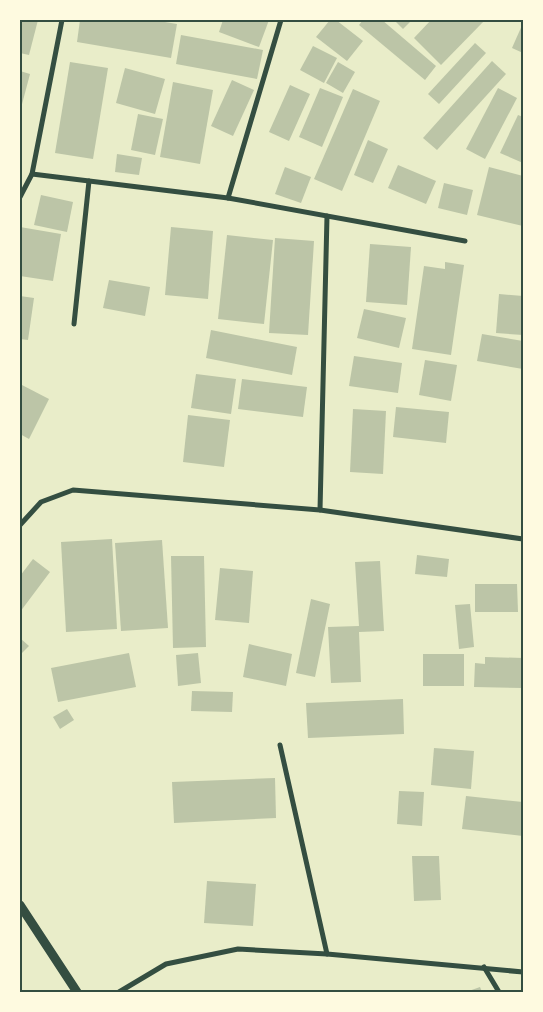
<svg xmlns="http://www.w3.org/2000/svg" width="543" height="1012" viewBox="0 0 543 1012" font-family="Literata,serif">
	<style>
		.building { fill: #bcc5a7 }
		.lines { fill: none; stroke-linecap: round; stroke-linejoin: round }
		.minor { stroke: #344e41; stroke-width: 5 }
		.tertiary { stroke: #344e41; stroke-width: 9 }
		.neatline { fill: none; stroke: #344e41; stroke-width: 2 }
	</style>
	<rect width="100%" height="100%" fill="#e9edc9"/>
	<g class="building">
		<path d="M20 20H38L29 55 20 53Z"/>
		<path d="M80 20H153L177 24 171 58 77 42Z"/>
		<path d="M223 20H269L259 47 219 32Z"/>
		<path d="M330 20H336L363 41 347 61 316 37Z"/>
		<path d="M363 20H382L436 66 425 80 359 25Z"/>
		<path d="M394 20H412L403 29Z"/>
		<path d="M431 20H485L441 65 414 38Z"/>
		<path d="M523 23V53L512 48Z"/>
		<path d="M181 35 263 50 257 79 176 64Z"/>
		<path d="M475 43 486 53 439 104 428 94Z"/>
		<path d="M313 46 337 58 324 83 300 70Z"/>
		<path d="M492 61 506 74 437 150 423 138Z"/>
		<path d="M70 62 108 68 93 159 55 153Z"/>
		<path d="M338 62 355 72 343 93 326 83Z"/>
		<path d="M125 68 165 79 155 114 116 103Z"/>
		<path d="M20 71 30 74 21 108H20Z"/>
		<path d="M232 80 254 90 233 136 211 126Z"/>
		<path d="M173 82 213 90 200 164 160 157Z"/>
		<path d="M290 85 310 94 289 141 269 132Z"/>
		<path d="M320 88 343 97 322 147 299 137Z"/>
		<path d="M498 88 517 98 485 159 466 149Z"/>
		<path d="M353 89 380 101 342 191 314 179Z"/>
		<path d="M138 114 163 119 155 155 131 150Z"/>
		<path d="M518 115 523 117V163L500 153Z"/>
		<path d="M368 140 388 149 373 183 354 175Z"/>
		<path d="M117 154 142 158 139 175 115 172Z"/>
		<path d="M398 165 436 181 426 204 388 188Z"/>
		<path d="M285 167 311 177 301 203 275 194Z"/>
		<path d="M489 167 523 176V226L477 215Z"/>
		<path d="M444 183 473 190 467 215 438 208Z"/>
		<path d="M41 195 73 202 67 232 34 225Z"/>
		<path d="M20 227 61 234 53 281 20 276Z"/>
		<path d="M171 227 213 231 208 299 165 295Z"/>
		<path d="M227 235 273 240 264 324 218 319Z"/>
		<path d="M275 238 314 241 308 335 269 333Z"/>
		<path d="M370 244 411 247 407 305 366 302Z"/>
		<path d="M445 262 464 265 451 355 412 349 424 266 445 269Z"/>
		<path d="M109 280 150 287 145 316 103 308Z"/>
		<path d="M499 294 523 296V335L496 333Z"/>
		<path d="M20 296 34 298 28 340 20 339Z"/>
		<path d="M364 309 406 318 399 348 357 338Z"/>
		<path d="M211 330 297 347 292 375 206 358Z"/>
		<path d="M482 334 523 341V369L477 361Z"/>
		<path d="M354 356 402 363 398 393 349 386Z"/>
		<path d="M425 360 457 365 451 401 419 395Z"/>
		<path d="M196 374 236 379 231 414 191 408Z"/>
		<path d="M242 379 307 387 303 417 238 409Z"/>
		<path d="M20 384 49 399 29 439 20 434Z"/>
		<path d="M396 407 449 412 446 443 393 437Z"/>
		<path d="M353 409 386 411 383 474 350 472Z"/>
		<path d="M188 415 230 420 224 467 183 462Z"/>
		<path d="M112 539 117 629 66 632 61 542Z"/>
		<path d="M162 540 168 628 121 631 115 543Z"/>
		<path d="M417 555 449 559 447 577 415 574Z"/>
		<path d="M171 556H204L206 647 173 648Z"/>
		<path d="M33 559 50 572 20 612V576Z"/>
		<path d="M380 561 384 631 359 632 361 682 331 683 328 627 359 626 355 562Z"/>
		<path d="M220 568 253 571 249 623 215 620Z"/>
		<path d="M475 584H517L518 612H475Z"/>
		<path d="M311 599 330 604 315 677 296 673Z"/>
		<path d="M470 604 474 647 459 649 455 605Z"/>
		<path d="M20 638 29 646 20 655Z"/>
		<path d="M249 644 292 654 286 686 243 677Z"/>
		<path d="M129 653 136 687 58 702 51 668Z"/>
		<path d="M198 653 201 683 178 686 176 655Z"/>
		<rect x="423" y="654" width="41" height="32"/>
		<path d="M485 657 523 658V688L474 687 475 663 485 664Z"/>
		<path d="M192 691 233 692 232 712 191 711Z"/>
		<path d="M403 699 404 734 308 738 306 703Z"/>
		<path d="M67 709 74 720 60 729 53 717Z"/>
		<path d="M434 748 474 751 471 789 431 785Z"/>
		<path d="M275 778 276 818 174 823 172 782Z"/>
		<path d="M399 791 424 792 422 826 397 824Z"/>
		<path d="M466 796 523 802V836L462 829Z"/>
		<path d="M412 856H439L441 900 414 901Z"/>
		<path d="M207 881 256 884 253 926 204 923Z"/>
		<path d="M480 987 482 992H466Z"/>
	</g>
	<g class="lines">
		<g class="minor">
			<path d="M32 174 228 198 465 241"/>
			<path d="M20 197 32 174 62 20"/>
			<path d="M228 198 281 20"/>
			<path d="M74 324 89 181"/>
			<path d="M320 510 327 216"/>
			<path d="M20 525 41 502 73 490 320 510 523 539"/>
			<path d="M280 745 327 954"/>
			<path d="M484 967 499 992"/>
			<path d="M119 992 166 964 238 949 327 954 523 972"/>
		</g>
		<path class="tertiary" d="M20 905 77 992"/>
	</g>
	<rect width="543" height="1012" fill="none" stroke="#fefae0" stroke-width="42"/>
	<rect x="21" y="21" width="501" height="970" class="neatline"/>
</svg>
